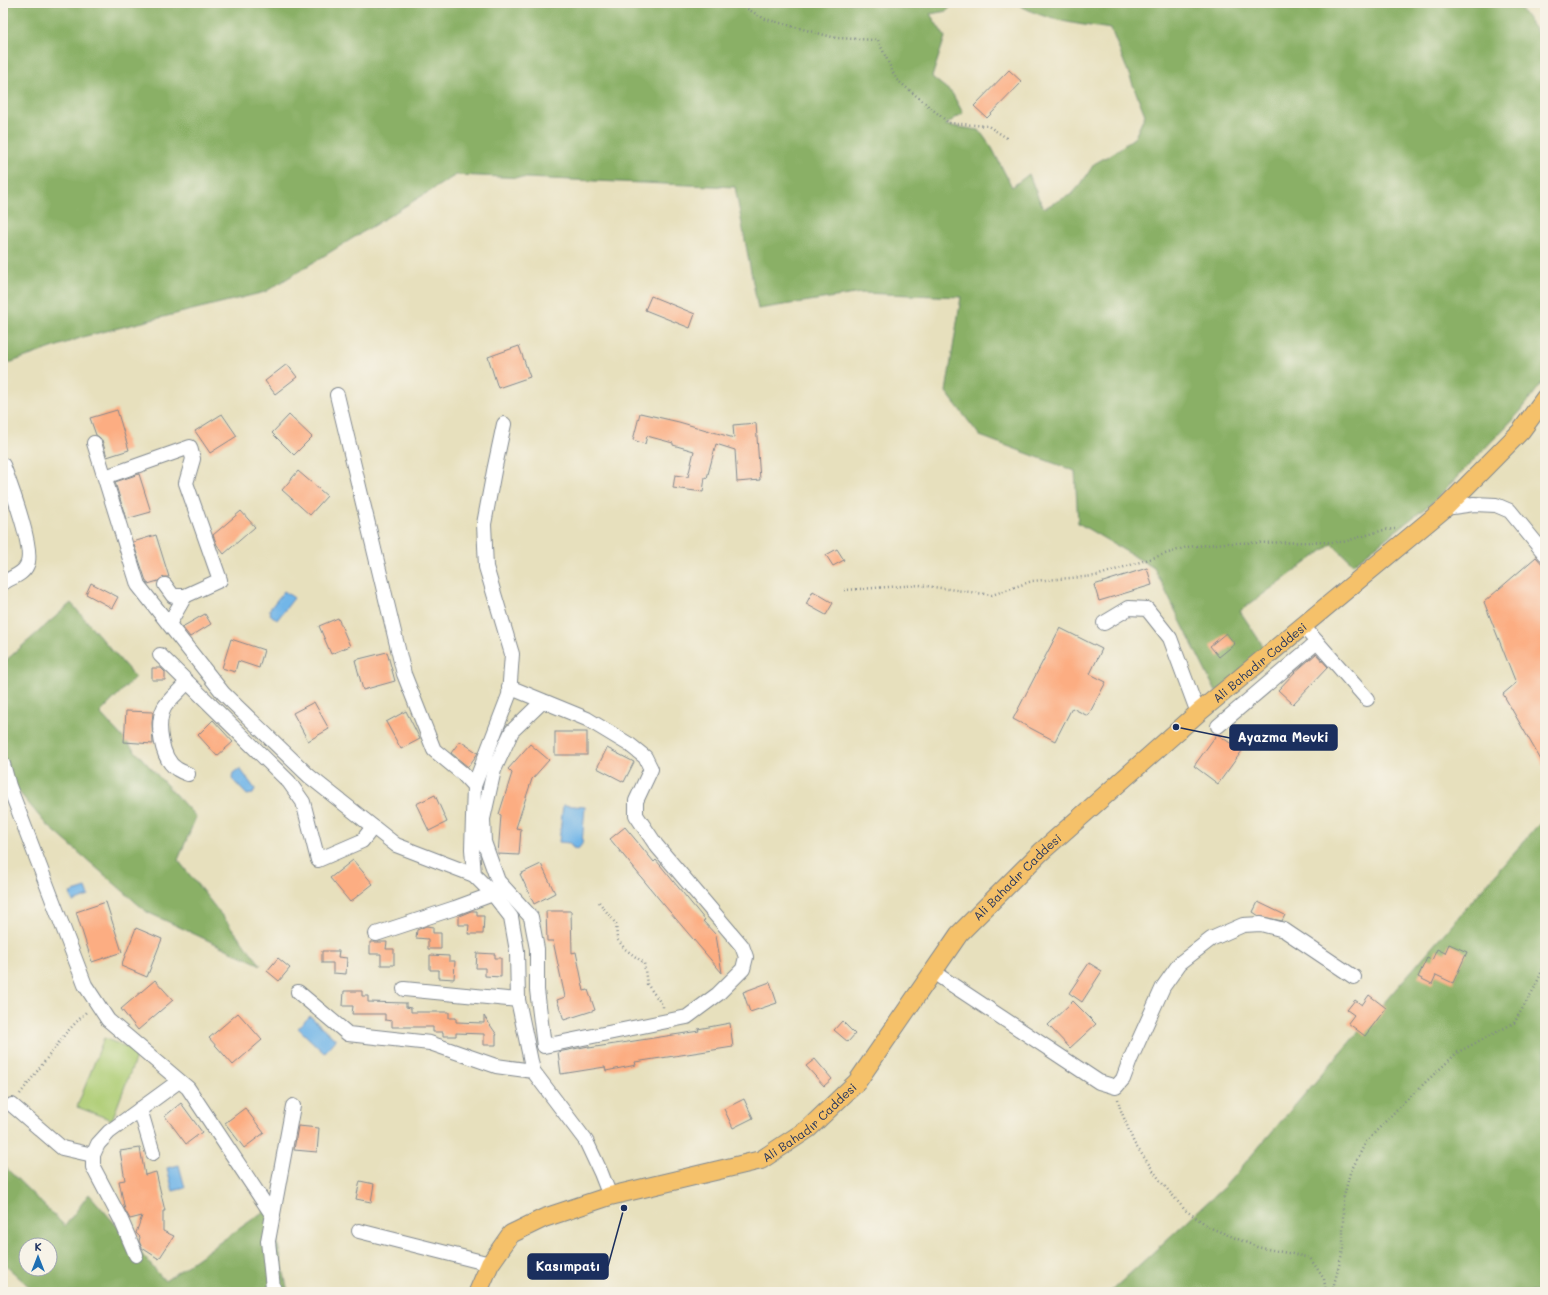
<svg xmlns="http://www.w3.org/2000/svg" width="1548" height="1295" viewBox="0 0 1548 1295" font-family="Mali,sans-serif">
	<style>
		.green { fill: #aecd74; stroke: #647e69 }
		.forest { fill: #8ab066; stroke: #527062; fill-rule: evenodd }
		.water { fill: #72b6e8; stroke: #4672a3 }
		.building { fill: #fcad82 }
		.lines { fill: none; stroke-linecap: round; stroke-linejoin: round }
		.minor-casing { stroke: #81888e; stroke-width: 16 }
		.major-casing { stroke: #81888e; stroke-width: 20 }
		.path { stroke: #81888e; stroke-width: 2.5; stroke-dasharray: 1 3; stroke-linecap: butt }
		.minor { stroke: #fff; stroke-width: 14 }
		.major { stroke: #f5c16b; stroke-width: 18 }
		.labels { text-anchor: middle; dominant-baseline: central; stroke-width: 3.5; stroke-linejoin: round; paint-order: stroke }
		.street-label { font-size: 12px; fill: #1b2f5e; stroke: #f7f3e8 }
		.leader { fill: none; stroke: #1b2f5e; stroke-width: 1.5 }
		.callout-dot { fill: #1b2f5e; stroke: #f7f3e8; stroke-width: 1.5 }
		.callout { fill: #1b2f5e; stroke: #1b2f5e; stroke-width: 1.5 }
		.callout-label { font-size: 13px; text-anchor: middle; font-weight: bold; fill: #fff }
	</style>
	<rect width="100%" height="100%" fill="#f7f3e8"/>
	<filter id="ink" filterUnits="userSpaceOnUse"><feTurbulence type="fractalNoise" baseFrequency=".025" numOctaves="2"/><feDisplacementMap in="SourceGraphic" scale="8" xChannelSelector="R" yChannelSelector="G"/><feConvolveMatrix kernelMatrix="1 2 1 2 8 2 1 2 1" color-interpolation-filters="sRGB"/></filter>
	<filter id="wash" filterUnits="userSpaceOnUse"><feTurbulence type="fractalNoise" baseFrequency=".012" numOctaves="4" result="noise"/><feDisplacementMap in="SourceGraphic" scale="16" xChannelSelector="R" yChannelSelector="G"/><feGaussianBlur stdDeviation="0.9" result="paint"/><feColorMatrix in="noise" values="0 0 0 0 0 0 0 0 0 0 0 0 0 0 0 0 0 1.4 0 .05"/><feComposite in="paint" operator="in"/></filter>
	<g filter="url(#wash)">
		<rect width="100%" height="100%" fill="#e7e0bd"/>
		<path class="green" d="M104 1038 138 1052 112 1120 77 1107Z"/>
		<g class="forest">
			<path d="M3 3H955L947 11 930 14 945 37 932 77 952 93 963 113 945 125 979 130 992 148 1012 187 1029 174 1038 197 1044 208 1072 194 1081 184 1094 164 1115 152 1135 137 1145 115 1111 29C1078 24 1044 21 1016 3H1517L1545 44V379L1520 412 1433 502 1353 564 1332 544 1240 611 1269 655 1216 692 1154 568 1078 523 1075 471 980 436 946 392 961 297 861 293 758 309 735 187 456 175 265 292 86 336 3 365Z"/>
			<path d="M71 603 135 677 100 713 196 817 178 860 261 965 147 912 45 823 3 773V663Z"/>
			<path d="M1545 821V1292H1110L1225 1186 1537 826Z"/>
			<path d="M3 1165 65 1226 89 1194 165 1281 270 1207 288 1292H35L3 1263ZM26 1245H50V1269H26Z"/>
		</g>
		<g class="water">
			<path d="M284 591 294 598 277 620 270 614 271 611 269 610Z"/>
			<path d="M237 770H241L255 789 253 794 247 795 232 779 233 773Z"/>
			<path d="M563 805 585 807 582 844 578 849 573 848 570 843 559 842Z"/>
			<path d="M86 888 89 896 73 902 70 893Z"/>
			<path d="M310 1016 336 1040 324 1053 298 1028Z"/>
			<path d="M179 1165 185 1188 173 1191 167 1168Z"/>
		</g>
		<g id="blocks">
			<g class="building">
				<path d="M1009 70 1022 82 987 118 974 106Z"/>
				<path d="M651 296 695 314 690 328 645 310Z"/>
				<path d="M519 346 530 377 498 388 488 357Z"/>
				<path d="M287 364 297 377 275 394 265 381Z"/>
				<path d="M117 410 129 450 107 457 102 440 99 437 96 435 90 418Z"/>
				<path d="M640 413 679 422 734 438 733 425 756 423 760 480 737 482 735 450 716 444 707 478 705 477 703 492 673 488 675 475 688 477 694 451 673 445V443L647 436 645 444 633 440Z"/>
				<path d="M222 414 237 436 210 453 195 431Z"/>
				<path d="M289 415 312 437 294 455 272 433Z"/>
				<path d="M298 471 327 496 310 515 282 490Z"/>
				<path d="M139 474 151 512 126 519 115 482Z"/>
				<path d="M241 511 255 527 224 554 217 545 213 535Z"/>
				<path d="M156 535 169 577H164L158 581 148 584 146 581 133 542Z"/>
				<path d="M837 549 844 560 833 566 826 555Z"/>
				<path d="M1536 557 1545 567V767L1503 694 1516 683 1484 602Z"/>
				<path d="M1147 568 1152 585 1099 601 1094 585Z"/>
				<path d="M91 583 118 597 112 608 86 594Z"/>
				<path d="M813 591 833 603 826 615 806 604Z"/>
				<path d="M205 614 211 624 190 637 182 627Z"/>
				<path d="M338 618 350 646 331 654 319 626Z"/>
				<path d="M1060 628 1102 649 1090 674 1106 682 1088 716 1072 708 1055 741 1013 719Z"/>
				<path d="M1226 633 1235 644 1219 657 1210 646Z"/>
				<path d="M231 639 264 650 259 668 238 661 235 672 222 668Z"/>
				<path d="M387 652 395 681 363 690 355 660Z"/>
				<path d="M1316 654 1328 667 1293 704 1278 690 1295 672Z"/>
				<path d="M152 668H161L165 672V680H152Z"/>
				<path d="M314 702 329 729 308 741 293 713Z"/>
				<path d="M126 711 153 712 152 723 153 744 124 742Z"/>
				<path d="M406 711 420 739 401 749 386 722Z"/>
				<path d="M213 720 233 742 217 756 198 735Z"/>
				<rect x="555" y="732" width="32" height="23"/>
				<path d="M1217 734 1242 751 1218 784 1194 766Z"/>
				<path d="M460 741 478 753 468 767 451 753Z"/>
				<path d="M530 744 549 760 532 779 516 828 521 829 519 855 498 854 501 815 499 814 512 773 508 769Z"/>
				<path d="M607 748 634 762 624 782 597 768Z"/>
				<path d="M435 795 447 822 429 831 416 804Z"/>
				<path d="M625 827 654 862 656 860 705 920 703 921 716 935 722 973 659 899 610 839Z"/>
				<path d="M353 860 373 884 350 902 330 878Z"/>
				<path d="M541 864 555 893 534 904 520 874Z"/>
				<path d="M106 902 122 952 92 962 76 912Z"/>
				<path d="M1258 902 1285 915 1282 921 1259 916 1253 912Z"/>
				<path d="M471 911H477V916H484L483 934H468L469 925H459V916Z"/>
				<path d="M546 911H571L572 953 576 952 584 991 588 990 595 1010 564 1020 557 1000 565 997 553 941H547Z"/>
				<path d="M426 926 433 927V933H441V949H428V939L416 938 417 930Z"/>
				<path d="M136 928 162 939 147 977 121 966Z"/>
				<path d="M370 942H387L386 949H394V965H381V954H370Z"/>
				<path d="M1449 944 1467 952 1453 983 1436 975 1432 984 1418 977 1427 958 1432 960 1437 949 1445 953Z"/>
				<path d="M322 951H339L338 957 347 958 346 974 333 973V963H322Z"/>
				<path d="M477 953 495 954V958H501V977L485 976V968H476Z"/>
				<path d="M430 955 449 956V961H455L454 979 439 978V970H430Z"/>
				<path d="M278 958 290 968 279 981 267 971Z"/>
				<path d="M1089 963 1102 971 1082 1002 1069 993Z"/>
				<path d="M155 980 173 1000 138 1030 121 1009Z"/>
				<path d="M770 982 777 1003 750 1012 743 992Z"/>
				<path d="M344 991H362V996H368V1002L406 1003V1007L411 1008V1012H449V1018H456V1022L484 1023V1016L497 1035H496V1045H484V1034L456 1033V1036H443V1032H433V1027H392V1021L385 1020V1014H352L353 1006H343Z"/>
				<path d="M1369 995 1386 1008 1365 1036 1348 1023 1354 1015 1347 1010 1355 1000 1362 1005Z"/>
				<path d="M1073 1001 1096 1024 1070 1048 1048 1025Z"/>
				<path d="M238 1013 262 1040 233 1065 209 1038Z"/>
				<path d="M842 1021 855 1034 848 1042 834 1030Z"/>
				<path d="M730 1023 733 1047 635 1062 636 1065 606 1071 605 1067 561 1074 558 1052 589 1046V1048L699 1031 698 1029Z"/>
				<path d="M815 1059 832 1079 824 1086 806 1066Z"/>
				<path d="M744 1099 753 1118 733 1128 724 1109Z"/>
				<path d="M181 1103 202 1132 186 1144 165 1116Z"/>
				<path d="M245 1108 264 1133 244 1148 225 1123Z"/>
				<path d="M298 1126 319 1128 317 1152 294 1150Z"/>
				<path d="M140 1148 145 1175 156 1172 165 1211H163V1231L174 1236 159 1259 142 1248 139 1241 140 1237 136 1233 142 1216 130 1219 125 1210 119 1181 125 1180 120 1151Z"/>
				<path d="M360 1181 374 1184 371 1202 356 1199Z"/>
			</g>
		</g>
	</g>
	<g filter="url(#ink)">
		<use href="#blocks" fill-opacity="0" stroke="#81888e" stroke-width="1"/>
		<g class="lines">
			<g class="minor-casing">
				<g id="minor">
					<path d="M337 395 404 674 434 750 462 773 474 786"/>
					<path d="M94 443 138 585 223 693 309 776 396 845 474 875 493 894 511 917 517 951 518 1000 533 1071 586 1141 601 1173 610 1196"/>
					<path d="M3 465C10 484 35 550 27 565 23 575 11 577 3 583"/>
					<path d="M105 477 190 447 193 459 186 483 220 580 185 596H173L165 585"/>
					<path d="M1445 508 1474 504 1496 505 1510 511 1545 554"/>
					<path d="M1104 623 1129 608 1147 609 1170 638 1198 713"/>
					<path d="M169 624 185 596"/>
					<path d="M1303 626 1367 699"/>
					<path d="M160 655 289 782 303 802 318 860 362 841 373 827"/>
					<path d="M187 682C181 690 168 700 164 708 156 724 161 759 177 769 180 771 185 773 188 774"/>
					<path d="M509 687 587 719 630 745 645 757 651 769 636 801V815L656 845 742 946 746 957 743 969 718 994 687 1017 544 1046 537 990V949L531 917 498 881 484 842 483 819 494 770 512 731 543 701"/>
					<path d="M1218 726 1317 642"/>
					<path d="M3 764 9 786 85 985 108 1020 188 1088 273 1216"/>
					<path d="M474 875 472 849 474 786 509 695 512 654 486 567 484 524 494 471 504 424"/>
					<path d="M376 934 455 908 493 894"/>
					<path d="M933 972 1099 1082 1116 1087 1123 1079 1130 1060 1163 987 1180 963 1211 939 1243 925 1261 924 1284 930 1354 977"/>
					<path d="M404 989 518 1000"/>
					<path d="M298 992 348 1034 430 1043 496 1066 533 1071"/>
					<path d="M12 1105 62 1148 93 1155"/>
					<path d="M140 1109 153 1153"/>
					<path d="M359 1231 490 1264"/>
					<path d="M136 1255 121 1220 93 1167V1155L98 1144 109 1132 179 1081"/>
					<path d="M276 1292 273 1288 268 1241 293 1106"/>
				</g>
			</g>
			<g class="major-casing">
				<g id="major">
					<path id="s1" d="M478 1292 490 1264 511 1234 544 1218 610 1196 761 1160 808 1129 857 1082 959 934 1041 852 1198 713 1445 508 1521 431 1545 398"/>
				</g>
			</g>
			<g class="path">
				<path d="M737 3 765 19 836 38 878 40 896 79 949 123 988 126 1007 138"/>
				<path d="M844 590 919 585 992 595 1032 581 1096 576 1187 547 1226 543 1343 542 1384 530 1395 529"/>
				<path d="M599 902 616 924 617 939 625 949 644 963 647 984 663 1006V1009"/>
				<path d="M20 1094 66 1033 87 1011"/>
				<path d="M1118 1099 1120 1108 1134 1143 1162 1183 1185 1210 1211 1228 1257 1247 1293 1254 1310 1258 1324 1279 1326 1292"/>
				<path d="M1332 1292 1343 1250V1200L1350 1173 1366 1142 1400 1106 1458 1052 1514 1023 1535 987 1545 964"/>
			</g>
			<use href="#minor" class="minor"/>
			<use href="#major" class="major"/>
		</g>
	</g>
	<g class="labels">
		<g class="street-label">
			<text stroke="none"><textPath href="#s1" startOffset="1038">Ali Bahadır Caddesi</textPath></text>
			<text stroke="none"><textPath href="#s1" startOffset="714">Ali Bahadır Caddesi</textPath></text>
			<text stroke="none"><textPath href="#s1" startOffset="390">Ali Bahadır Caddesi</textPath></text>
		</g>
	</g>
	<path class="leader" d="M1176 727L1230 738M624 1208L608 1266"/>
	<g class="callout-dot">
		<circle cx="1176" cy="727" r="4"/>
		<circle cx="624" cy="1208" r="4"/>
	</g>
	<g class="callout">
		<rect x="1230" y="725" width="107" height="25" rx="4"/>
		<rect x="528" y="1254" width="80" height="25" rx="4"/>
	</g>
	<g class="callout-label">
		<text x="1283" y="742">Ayazma Mevki</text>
		<text x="568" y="1271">Kasımpatı</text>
	</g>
	<rect width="1548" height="1295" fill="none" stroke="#f7f3e8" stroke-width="16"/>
	<g transform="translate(38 1257)"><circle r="19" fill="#f7f3e8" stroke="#9fa5b1"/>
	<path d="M0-3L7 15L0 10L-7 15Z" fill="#1f6fb2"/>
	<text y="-6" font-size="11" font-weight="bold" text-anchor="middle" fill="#1b2f5e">K</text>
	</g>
</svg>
